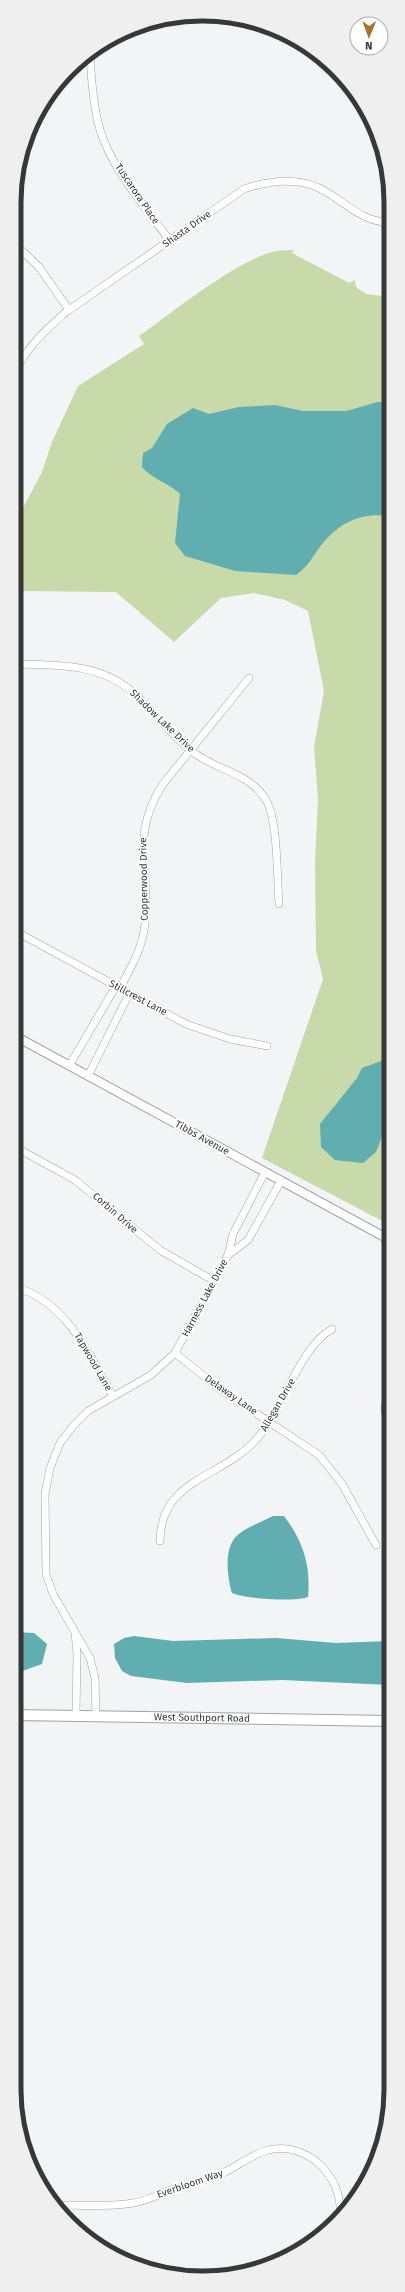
<svg xmlns="http://www.w3.org/2000/svg" width="405" height="2292" viewBox="0 0 405 2292" font-family="'Fira Sans',sans-serif">
	<style>
		.green { fill: #c8d9aa }
		.water { fill: #61aeb1 }
		.lines { fill: none; stroke-linecap: round; stroke-linejoin: round }
		.minor-casing { stroke: #a1a3a5; stroke-width: 8 }
		.tertiary-casing { stroke: #a1a3a5; stroke-width: 10 }
		.secondary-casing { stroke: #a1a3a5; stroke-width: 12 }
		.minor { stroke: #fff; stroke-width: 7 }
		.tertiary { stroke: #fff; stroke-width: 8 }
		.secondary { stroke: #fff; stroke-width: 10 }
		.labels { text-anchor: middle; dominant-baseline: central; stroke-width: 4; stroke-linejoin: round; paint-order: stroke }
		.street-label { font-size: 10px; fill: #373838; stroke: #fff }
		.rim { fill: none; stroke: #373838; stroke-width: 5 }
	</style>
	<rect width="100%" height="100%" fill="#f2f4f6"/>
	<path class="green" d="M294 250 292 253 349 283 355 280 356 287 366 294 391 297 390 1225 262 1158 323 979 316 950 315 863 318 799 314 747 324 691 308 611 285 600 254 593 221 598 174 642 116 592 15 591V513L23 508 42 472 52 442 78 386 144 344 139 336C170 314 243 255 278 251 283 250 289 250 294 250Z"/>
	<g class="water">
		<path d="M378 402H390V516C362 512 340 522 323 543 311 557 312 563 296 575L235 571 185 556 175 543 180 494C169 483 152 479 142 467L143 453 152 448 167 424 193 408 209 414 239 407 275 405 303 411H346Z"/>
		<path d="M390 1049V1116L376 1152 363 1163 335 1160 321 1147 320 1124 357 1078 362 1068 381 1061Z"/>
		<path d="M390 1382V1432C376 1409 380 1405 390 1382Z"/>
		<path d="M273 1516H284C303 1541 311 1565 308 1597 295 1602 245 1599 232 1593 227 1577 223 1545 239 1534 249 1526 262 1522 273 1516Z"/>
		<path d="M14 1632 34 1633 47 1644 42 1664 14 1674Z"/>
		<path d="M134 1636 173 1641 276 1638 336 1643 390 1641V1685L282 1680 187 1683 131 1676 122 1671 115 1658 114 1644 124 1638Z"/>
	</g>
	<g class="lines">
		<g class="minor-casing">
			<g id="minor">
				<path d="M222 16 250 23"/>
				<path d="M90 52C91 78 93 105 100 130 112 169 146 208 170 241"/>
				<path d="M16 245 39 267 69 310"/>
				<path d="M15 374C25 348 46 330 66 312L244 189C268 181 295 177 319 188 343 199 362 224 391 222"/>
				<path d="M15 664C58 665 101 663 135 694 155 713 172 736 193 752 217 771 249 772 266 800 278 820 277 878 279 904"/>
				<path d="M15 931 186 1024 230 1039 267 1046"/>
				<path d="M120 988C131 967 143 948 145 923 151 869 129 836 163 784L249 678"/>
				<path d="M69 1066 116 986"/>
				<path d="M88 1076 129 994"/>
				<path d="M15 1147 75 1180 160 1250 214 1281"/>
				<path d="M228 1255 248 1240 281 1181"/>
				<path d="M15 1287C66 1301 89 1354 113 1396"/>
				<path d="M175 1353 221 1390 319 1455 342 1484 376 1545"/>
				<path d="M160 1541C161 1480 217 1479 253 1443 282 1413 299 1347 332 1329"/>
				<path d="M75 1633 77 1653 76 1715"/>
				<path d="M96 1716 95 1678 90 1658 53 1594 46 1574 45 1494 50 1468 60 1443 73 1426 88 1411 151 1375 175 1353 228 1255 233 1234 265 1172"/>
				<path d="M57 2205C79 2205 114 2207 133 2203 147 2201 160 2194 173 2189 190 2184 209 2180 225 2172 239 2165 253 2154 268 2150 308 2141 343 2177 340 2215"/>
			</g>
		</g>
		<g class="tertiary-casing">
			<path id="tertiary" d="M15 1036 390 1240"/>
		</g>
		<g class="secondary-casing">
			<g id="secondary">
				<path id="s1" d="M14 1715 390 1721"/>
			</g>
		</g>
		<use href="#minor" class="minor"/>
		<use href="#tertiary" class="tertiary"/>
		<use href="#secondary" class="secondary"/>
	</g>
	<g class="labels">
		<g class="street-label">
			<text transform="translate(137 194) rotate(56)">Tuscarora Place</text>
			<text transform="translate(187 229) rotate(-35)">Shasta Drive</text>
			<text transform="translate(162 721) rotate(44)">Shadow Lake Drive</text>
			<text transform="translate(144 879) rotate(-91)">Copperwood Drive</text>
			<text transform="translate(138 998) rotate(28)">Stillcrest Lane</text>
			<text transform="translate(202 1138) rotate(29)">Tibbs Avenue</text>
			<text transform="translate(115 1213) rotate(41)">Corbin Drive</text>
			<text transform="translate(205 1298) rotate(-62)">Harness Lake Drive</text>
			<text transform="translate(93 1362) rotate(60)">Tapwood Lane</text>
			<text transform="translate(231 1395) rotate(35)">Delaway Lane</text>
			<text transform="translate(278 1405) rotate(-60)">Allegan Drive</text>
			<text stroke="none"><textPath href="#s1" startOffset="188">West Southport Road</textPath></text>
			<text transform="translate(190 2184) rotate(-19)">Everbloom Way</text>
		</g>
	</g>
	<path d="M0 0H405V2292H0ZM202 21H203A181 181 0 0 1 384 202V2090A181 181 0 0 1 203 2271H202A181 181 0 0 1 21 2090V202A181 181 0 0 1 202 21Z" fill="#efefef" fill-rule="evenodd"/>
	<path class="rim" d="M202 21H203A181 181 0 0 1 384 202V2090A181 181 0 0 1 203 2271H202A181 181 0 0 1 21 2090V202A181 181 0 0 1 202 21Z"/>
	<g transform="translate(369 36) rotate(181)"><circle r="19" fill="#ffffff" stroke="#afafaf"/>
	<path d="M0-3L7 15L0 10L-7 15Z" fill="#a9732d"/>
	<text y="-6" font-size="11" font-weight="bold" text-anchor="middle" fill="#373838">N</text>
	</g>
</svg>
